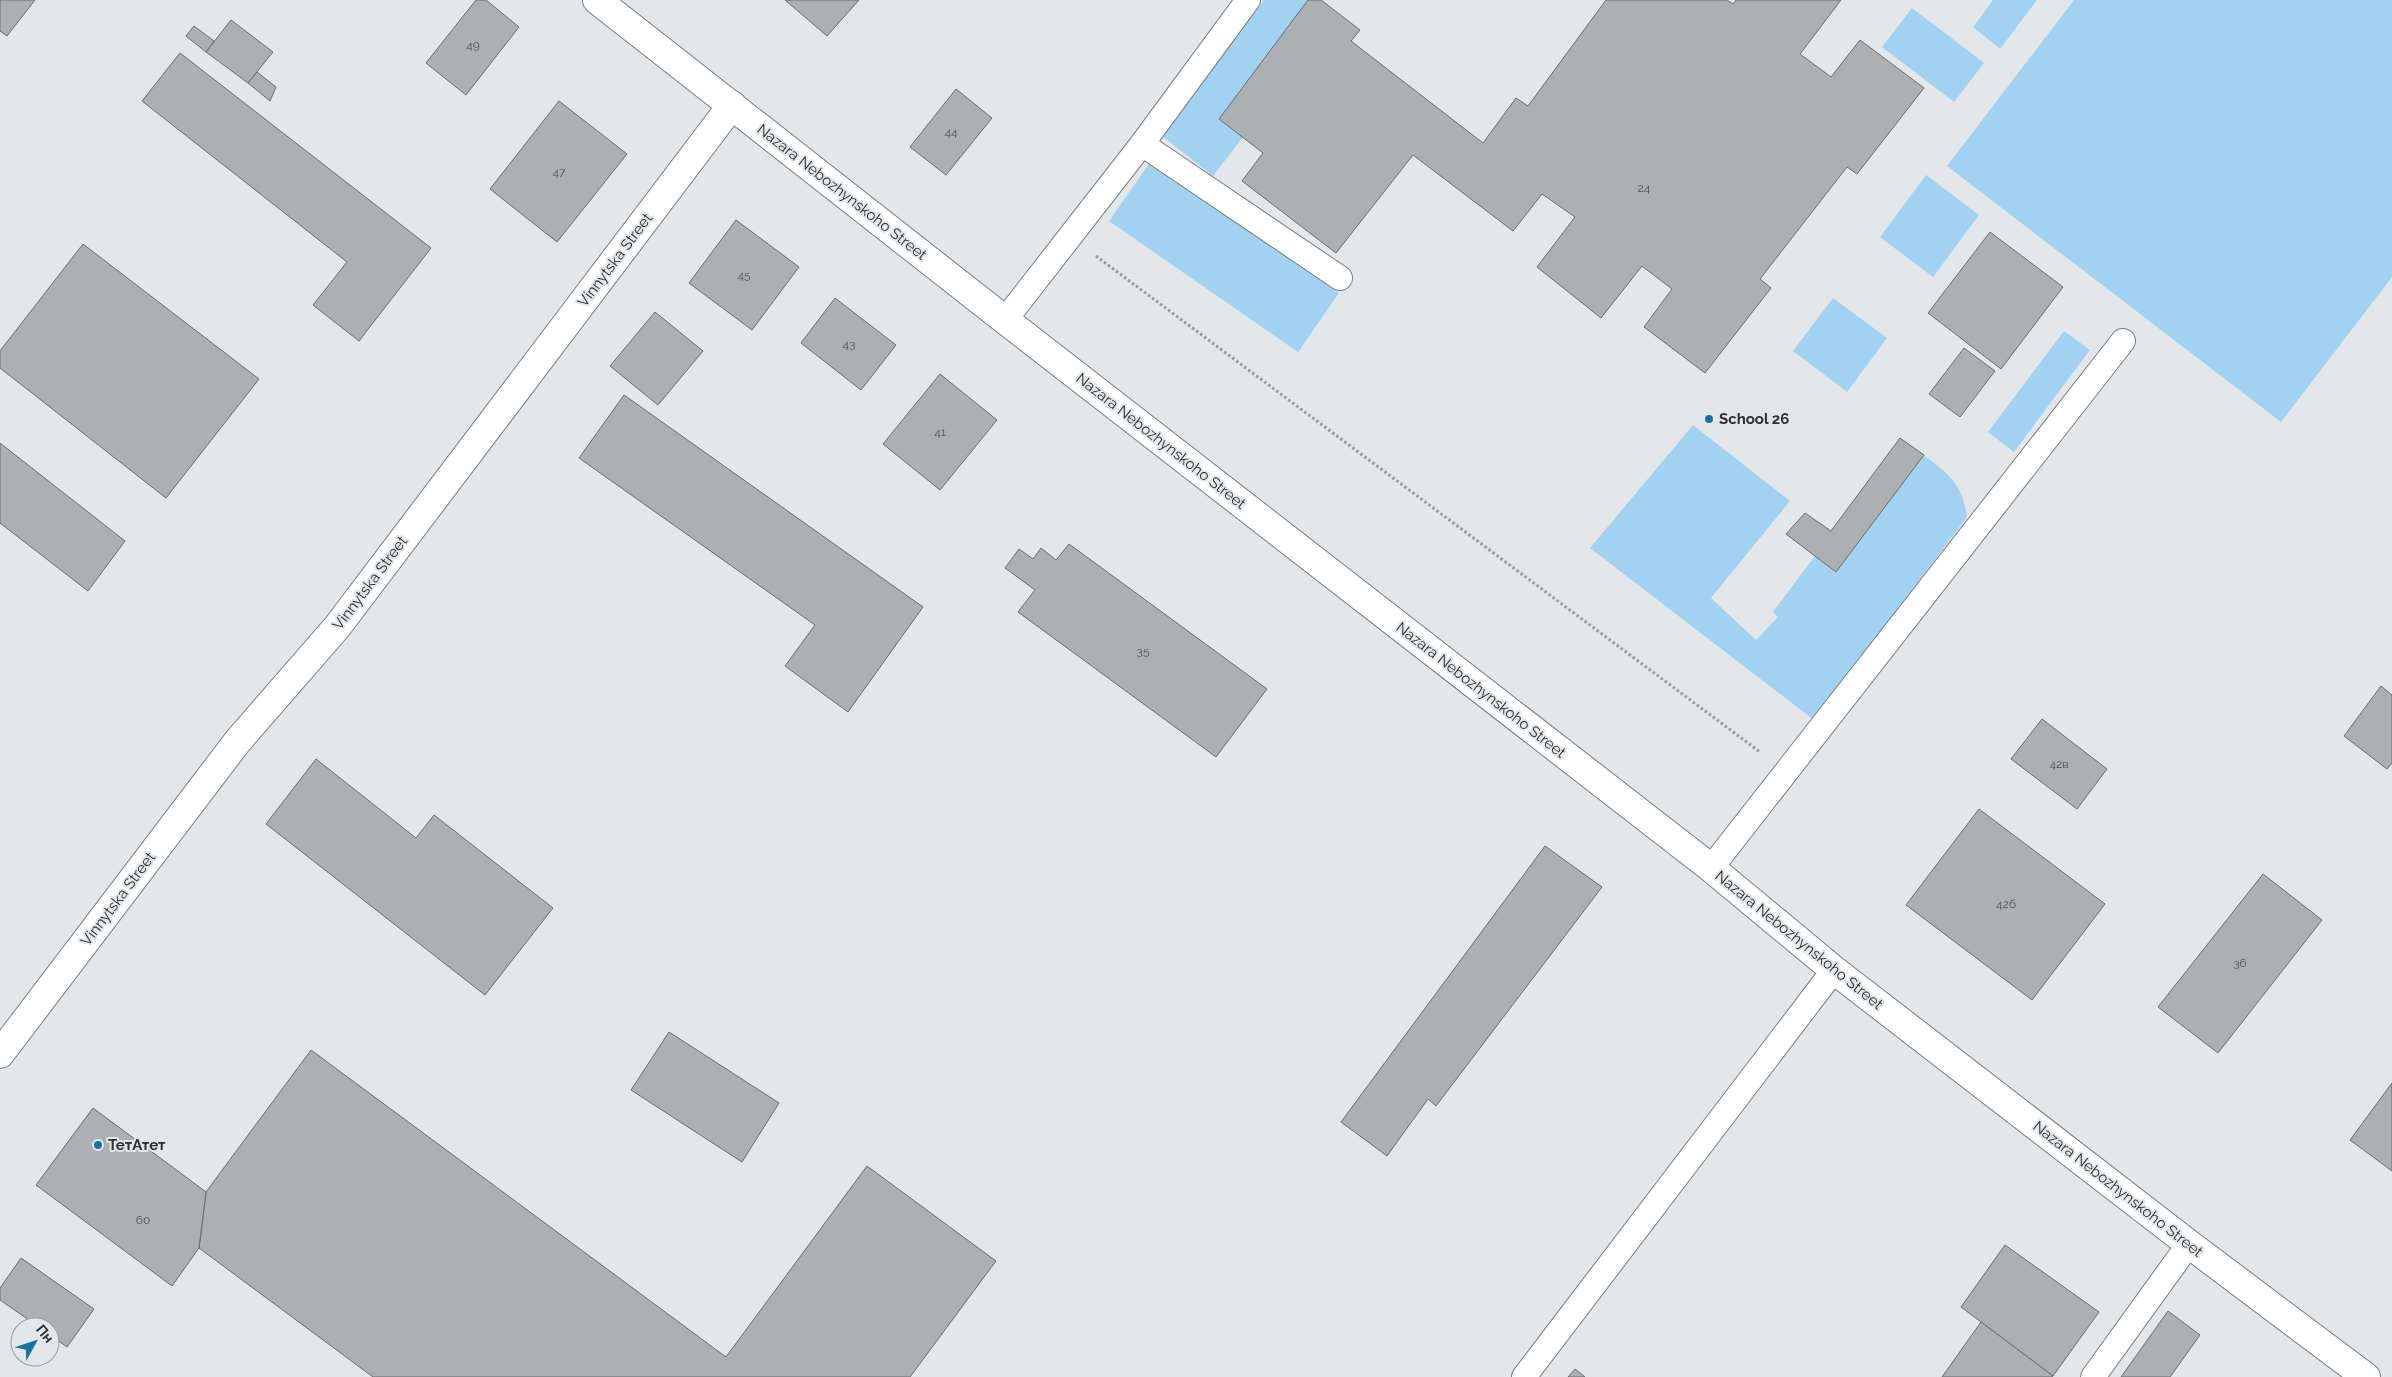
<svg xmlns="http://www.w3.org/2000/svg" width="2392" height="1377" viewBox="0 0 2392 1377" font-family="Raleway,sans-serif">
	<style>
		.green { fill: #a1d2f2 }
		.building { fill: #adb0b3; stroke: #696d6f }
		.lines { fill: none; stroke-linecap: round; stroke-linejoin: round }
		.service-casing { stroke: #787c7e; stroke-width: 26 }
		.minor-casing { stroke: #787c7e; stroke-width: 30 }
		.path { stroke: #979a9c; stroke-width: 3; stroke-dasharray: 2.5 2.5; stroke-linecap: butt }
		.service { stroke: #fff; stroke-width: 24 }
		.minor { stroke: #fff; stroke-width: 28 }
		.poi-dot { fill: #1773a1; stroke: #e3e7e9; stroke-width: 2 }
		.labels { text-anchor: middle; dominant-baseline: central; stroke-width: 4; stroke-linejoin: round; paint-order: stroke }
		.number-label { font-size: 12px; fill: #4d4f51 }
		.street-label { font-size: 15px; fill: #2d2f30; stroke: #e3e7e9 }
		.poi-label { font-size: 15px; font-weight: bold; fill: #2d2f30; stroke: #e3e7e9; text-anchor: start }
	</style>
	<rect width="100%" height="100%" fill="#e3e7e9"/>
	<g class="green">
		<path d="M1264 0H1308L1243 137 1213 176 1162 136Z"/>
		<path d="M1993 0H2037L2000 49 1973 27Z"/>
		<path d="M2074 0H2392V277L2281 422 1947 166Z"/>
		<path d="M1912 8 1984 63 1954 102 1882 47Z"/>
		<path d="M1151 161 1339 293 1298 352 1109 221Z"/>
		<path d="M1926 175 1979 215 1933 277 1880 237Z"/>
		<path d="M1833 298 1887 338 1847 392 1793 351Z"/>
		<path d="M2064 331 2090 350 2014 452 1988 432Z"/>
		<path d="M1693 425 1790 501 1711 598 1756 640 1778 617 1773 612 1815 556 1836 572 1924 455C1950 476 1962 482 1967 517L1814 720 1590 548Z"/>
	</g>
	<g class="building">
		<path d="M0 0H35L7 36 0 31Z"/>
		<path d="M476 0H486L519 27 466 95 426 63Z"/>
		<path d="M785 0H859L827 36Z"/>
		<path d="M1308 0H1321L1360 30 1351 41 1483 143 1516 98 1528 106 1606 0H1727L1733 4 1736 0H1841L1800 54 1831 77 1860 40 1924 88 1857 174 1847 167 1760 279 1771 288 1705 373 1644 327 1672 289 1642 266 1601 318 1537 267 1575 217 1542 194 1513 231 1413 155 1336 253 1242 181 1263 153 1219 119Z"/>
		<path d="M231 20 273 52 248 83 206 52Z"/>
		<path d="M194 26 214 41 206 52 186 36Z"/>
		<path d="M180 53 431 248 359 341 313 305 347 262 142 101Z"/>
		<path d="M257 72 276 87 270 101 248 83Z"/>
		<path d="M956 89 992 118 946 175 910 147Z"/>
		<path d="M559 101 627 154 557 242 490 189Z"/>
		<path d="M736 220 799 267 752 330 689 283Z"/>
		<path d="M1990 232 2063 287 2001 369 1928 313Z"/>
		<path d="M83 244 259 379 166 498 0 368V351Z"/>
		<path d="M835 298 896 345 861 390 801 343Z"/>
		<path d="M655 312 703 351 658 405 610 366Z"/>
		<path d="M1964 348 1995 371 1960 417 1929 394Z"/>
		<path d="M940 374 997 420 940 490 883 444Z"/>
		<path d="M624 395 923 607 848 712 785 666 815 625 579 458Z"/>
		<path d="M1900 438 1924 455 1836 572 1786 534 1805 513 1831 531Z"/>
		<path d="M0 443 125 541 88 591 0 523Z"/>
		<path d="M1069 544 1267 689 1216 757 1018 612 1035 590 1005 568 1019 549 1033 559 1041 548 1056 560Z"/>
		<path d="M2381 686 2392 695V763L2387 769 2344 736Z"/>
		<path d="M2042 719 2107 769 2077 809 2011 759Z"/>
		<path d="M316 759 416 838 434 815 553 908 485 995 266 824Z"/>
		<path d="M1979 809 2105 904 2032 1000 1906 905Z"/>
		<path d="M1545 846 1602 887 1436 1106 1428 1099 1387 1156 1341 1122Z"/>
		<path d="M2263 874 2322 920 2218 1053 2158 1007Z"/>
		<path d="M669 1032 779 1103 742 1162 631 1090Z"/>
		<path d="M311 1050 726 1357 867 1166 996 1261 910 1377H373L199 1248 206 1192Z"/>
		<path d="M2392 1083V1171L2350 1140Z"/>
		<path d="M93 1108 206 1192 199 1248 172 1286 36 1185Z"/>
		<path d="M2005 1245 2099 1312 2053 1376 1961 1307Z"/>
		<path d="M21 1258 94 1309 67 1347 50 1335V1327H39L0 1300V1288Z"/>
		<path d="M2168 1311 2200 1335 2170 1377H2121Z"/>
		<path d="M1981 1322 2053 1376 2052 1377H1942Z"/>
		<path d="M1575 1369 1585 1377H1568Z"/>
	</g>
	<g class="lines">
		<g class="service-casing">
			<g id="service">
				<path d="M1142 144 1340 278"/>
				<path d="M1005 320 1142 144 1248 0"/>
				<path d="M1711 868 2123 341"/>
				<path d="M1524 1377 1834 970"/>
				<path d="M2093 1377 2189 1244"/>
			</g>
		</g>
		<g class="minor-casing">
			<g id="minor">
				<path d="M597 0 1005 320 1711 868 1834 970 2189 1244 2366 1377"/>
				<path d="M0 1054 237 742 337 627 732 105"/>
			</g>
		</g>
		<path class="path" d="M1096 256 1760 752"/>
		<use href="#service" class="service"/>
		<use href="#minor" class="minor"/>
	</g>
	<g class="poi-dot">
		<circle cx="1709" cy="419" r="5"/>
		<circle cx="98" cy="1145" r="5"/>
	</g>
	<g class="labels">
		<g class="number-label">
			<text x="473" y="45">49</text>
			<text x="951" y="132">44</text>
			<text x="559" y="172">47</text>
			<text x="1644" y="188">24</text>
			<text x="744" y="275">45</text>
			<text x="849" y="344">43</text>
			<text x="940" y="432">41</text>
			<text x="1143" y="651">35</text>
			<text x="2059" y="764">42в</text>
			<text x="2006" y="904">42б</text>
			<text x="2240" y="963">36</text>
			<text x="143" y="1220">60</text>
		</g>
		<g class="street-label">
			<text transform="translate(842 192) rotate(38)">Nazara Nebozhynskoho Street</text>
			<text transform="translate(615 260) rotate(-53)">Vinnytska Street</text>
			<text transform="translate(1161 441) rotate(38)">Nazara Nebozhynskoho Street</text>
			<text transform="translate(370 583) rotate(-53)">Vinnytska Street</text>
			<text transform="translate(1481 690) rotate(38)">Nazara Nebozhynskoho Street</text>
			<text transform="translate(118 899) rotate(-53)">Vinnytska Street</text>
			<text transform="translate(1799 940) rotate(39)">Nazara Nebozhynskoho Street</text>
			<text transform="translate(2118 1189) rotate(38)">Nazara Nebozhynskoho Street</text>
		</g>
		<g class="poi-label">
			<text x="1719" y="419">School 26</text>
			<text x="108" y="1145">ТетАтет</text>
		</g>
	</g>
	<g transform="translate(35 1342) rotate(50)"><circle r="24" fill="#e3e7e9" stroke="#9a9d9f"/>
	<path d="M0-4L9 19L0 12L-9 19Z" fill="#1773a1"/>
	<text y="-8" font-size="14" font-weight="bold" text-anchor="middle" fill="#2d2f30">Пн</text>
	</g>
</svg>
